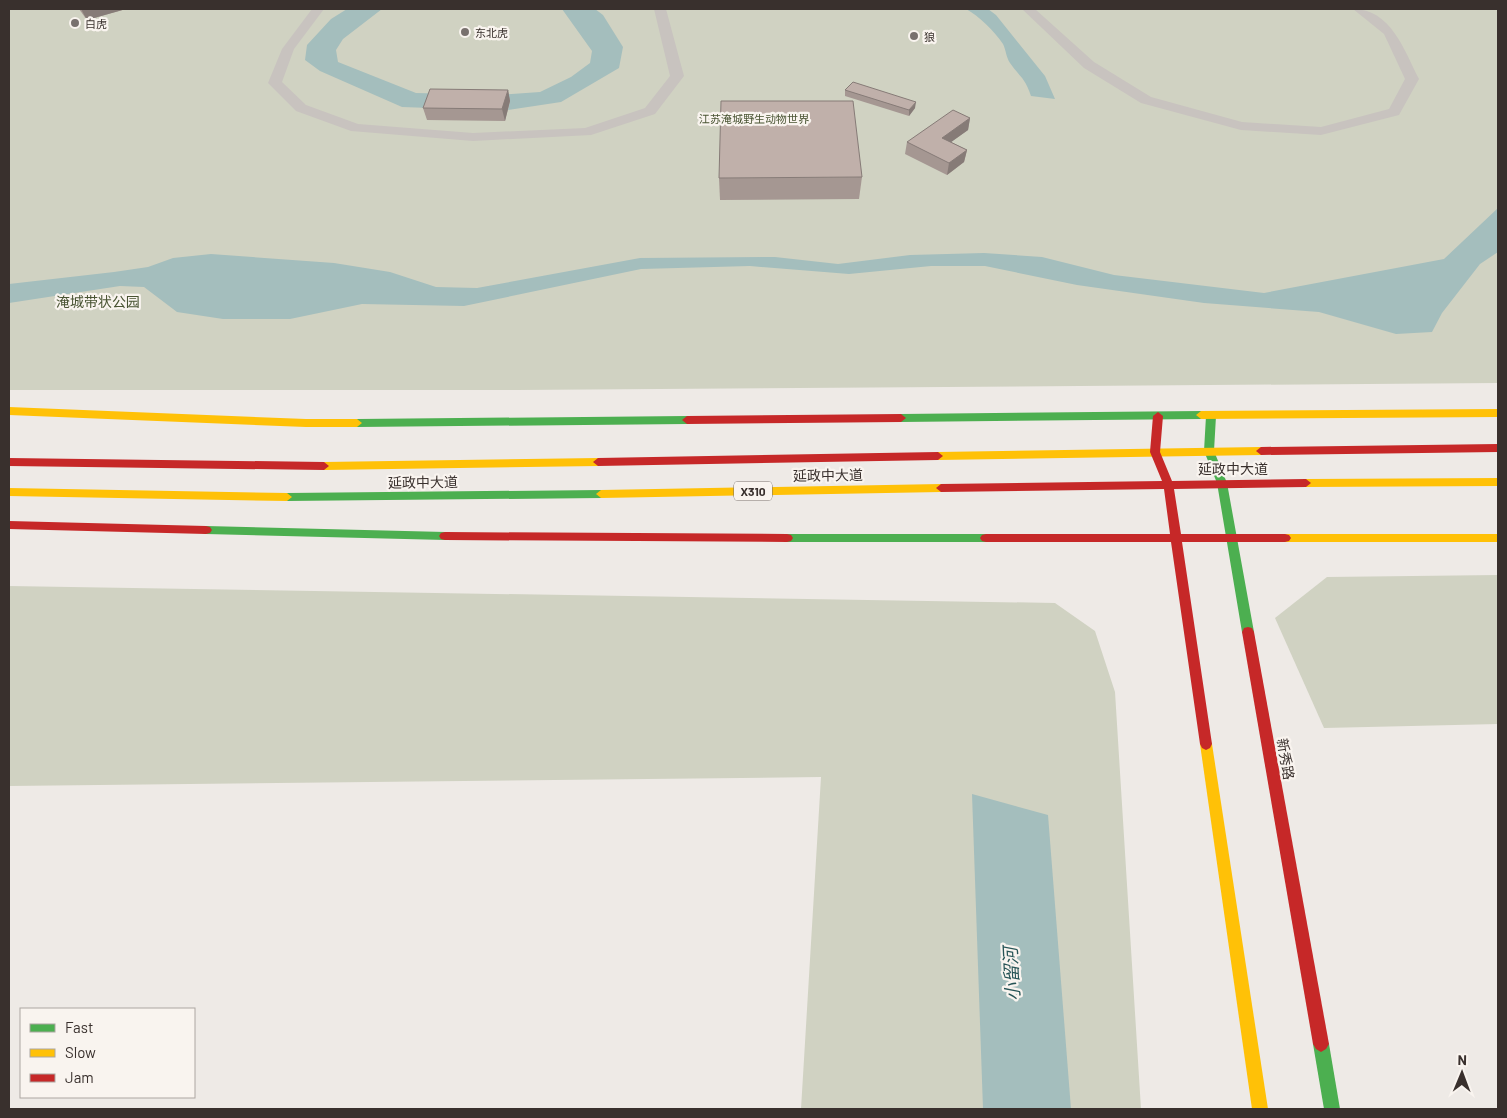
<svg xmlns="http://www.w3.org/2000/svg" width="1507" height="1118" viewBox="0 0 1507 1118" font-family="Barlow,'Noto Sans SC',sans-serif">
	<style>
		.green { fill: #d0d2c2 }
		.water { fill: #a4bebd }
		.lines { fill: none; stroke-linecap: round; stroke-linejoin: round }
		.lane { fill: #c8c3bf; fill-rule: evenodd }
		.fast { fill: #4caf50; fill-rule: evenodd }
		.slow { fill: #ffc107; fill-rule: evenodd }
		.jam { fill: #c62828; fill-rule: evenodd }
		.wall { fill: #a59792 }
		.shaded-wall { fill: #867b77 }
		.building { fill: #c0b0aa; stroke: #867b77 }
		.poi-dot { fill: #78716e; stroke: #f9f4ef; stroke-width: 2 }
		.labels { text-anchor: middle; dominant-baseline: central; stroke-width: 4.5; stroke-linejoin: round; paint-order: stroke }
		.far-poi-label { font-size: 11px; fill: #39302d; stroke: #f9f4ef; text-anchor: start }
		.far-park-label { font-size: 11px; fill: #495433; stroke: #f9f4ef }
		.shield { fill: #f9f4ef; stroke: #736b67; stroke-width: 1 }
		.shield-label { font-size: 12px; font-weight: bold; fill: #39302d }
		.park-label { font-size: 14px; fill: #495433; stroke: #f9f4ef }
		.street-label { font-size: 14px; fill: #39302d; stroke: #f9f4ef }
		.near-water-label { font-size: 18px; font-style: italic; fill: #265456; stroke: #f9f4ef }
	</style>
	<rect width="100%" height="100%" fill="#eeeae6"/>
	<g class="green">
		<path d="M9 9H1498V383L518 390H9Z"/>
		<path d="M1498 575V724L1324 728 1275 618 1327 577Z"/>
		<path d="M9 586 1055 603 1095 631 1115 692 1141 1109H801L821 777 9 786Z"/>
	</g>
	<g class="water">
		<path d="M347 9H382L343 39 336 50 338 62 416 93 498 95 540 92 571 77 590 63 592 51 562 9H595L603 15 623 47 619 68 561 102 508 110 510 101 430 108 402 107 320 71 305 60 307 45 331 19Z"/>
		<path d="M966 9H988L996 15 1045 76 1055 99 1031 96C1025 78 1020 77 1010 63 1006 57 1006 50 1003 44 994 31 979 16 966 9Z"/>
		<path d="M1498 208V252L1480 264 1442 313 1432 332 1396 334 1319 312 1204 303 1077 285 985 266H931L849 274 750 266 641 269 464 306 362 304 290 319H223L177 312 144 287 120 286 9 303V284L114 272 148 267 173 258 211 254 334 263 390 272 436 287 477 288 640 258 775 257 838 264 910 255 984 253 1042 257 1114 275 1264 293 1444 259Z"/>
		<path d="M972 794 1048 815 1071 1109H983Z"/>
	</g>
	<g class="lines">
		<g class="lane">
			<path d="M312 9H324L294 49 282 82 306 105 358 124 473 133 585 128 645 108 670 76 654 9H666L684 76 655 114 591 135 473 141 351 131 296 111 268 83 282 49Z"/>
			<path d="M1022 9H1035L1094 62 1151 97 1242 122 1321 127 1389 109 1405 79 1384 34 1353 9C1391 9 1404 50 1419 79L1399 115 1321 135 1241 130 1141 103 1084 68Z"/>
		</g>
		<g class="fast">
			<path d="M1201 411 1206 415 1201 419 901 422 896 418 901 414Z"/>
			<path d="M1211 412 1216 416 1214 451 1227 483 1254 632 1252 636 1248 637 1244 636 1242 632 1217 483 1204 451 1206 416Z"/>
			<path d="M687 416 692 420 687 424 357 427 352 423 357 419Z"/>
			<path d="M601 490 606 494 601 498 287 501 282 497 287 493Z"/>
			<path d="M206 526 445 532 449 533 451 536 449 539 445 540 206 534 202 533 200 530 202 527Z"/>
			<path d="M787 534H986L990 535 992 538 990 541 986 542H787L783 541 781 538 783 535Z"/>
			<path d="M1321 1036 1326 1039 1329 1044 1340 1109H1324L1313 1044 1316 1039Z"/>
		</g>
		<g class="slow">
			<path d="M9 407 306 419H357L362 423 357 427H306L9 415Z"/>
			<path d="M1498 409V417L1201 419 1196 415 1201 411Z"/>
			<path d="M1261 447 1266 451 1261 455 938 460 933 456 938 452Z"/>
			<path d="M598 458 603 462 598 466 324 470 319 466 324 462Z"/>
			<path d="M1498 478V486L1306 487 1301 483 1306 479Z"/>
			<path d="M941 484 946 488 941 492 601 498 596 494 601 490Z"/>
			<path d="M9 488 287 493 292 497 287 501 9 496Z"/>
			<path d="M1285 534H1498V542H1285L1281 541 1279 538 1281 535Z"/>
			<path d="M1206 738 1210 740 1212 744 1268 1109H1252L1200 744 1202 740Z"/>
		</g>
		<g class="jam">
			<path d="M1158 412 1163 416 1160 452 1172 481 1306 479 1311 483 1306 487 1174 489 1181 534H1285L1289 535 1291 538 1289 541 1285 542H1182L1212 744 1210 748 1206 750 1202 748 1200 744 1171 542H986L982 541 980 538 982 535 986 534H1170L1164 489 941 492 936 488 941 484 1162 481 1150 452 1153 416Z"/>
			<path d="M901 414 906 418 901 422 687 424 682 420 687 416Z"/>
			<path d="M1498 444V452L1261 455 1256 451 1261 447Z"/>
			<path d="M938 452 943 456 938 460 598 466 593 462 598 458Z"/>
			<path d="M9 458 324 462 329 466 324 470 9 466Z"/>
			<path d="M9 521 206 526 210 527 212 530 210 533 206 534 9 529Z"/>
			<path d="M445 532 787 534 791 535 793 538 791 541 787 542 445 540 441 539 439 536 441 533Z"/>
			<path d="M1248 627 1252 628 1254 632 1329 1044 1326 1049 1321 1052 1316 1049 1313 1044 1242 632 1244 628Z"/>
		</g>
	</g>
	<g class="wall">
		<path d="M79 9H126L87 20Z"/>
		<path d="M508 90 510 101 505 121 427 120 423 108Z"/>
		<path d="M845 90 915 108 909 116 845 96Z"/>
		<path d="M970 118 968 130 951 142 967 150 964 162 947 175 905 154 907 142Z"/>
		<path d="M862 177 859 199 720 200 719 178Z"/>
	</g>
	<g class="shaded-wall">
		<path d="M81 9H126L87 20Z"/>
		<path d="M508 90 510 101 505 121 502 109Z"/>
		<path d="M916 102 915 108 909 116V110Z"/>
		<path d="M970 118 968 130 940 150 942 138Z"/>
		<path d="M967 150 964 162 947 175 949 163Z"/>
	</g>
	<g class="building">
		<path d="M853 82 916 102 909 110 845 90Z"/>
		<path d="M430 89 508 90 502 109 423 108Z"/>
		<path d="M721 101H853L862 177 719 178Z"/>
		<path d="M953 110 970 118 942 138 967 150 949 163 907 142Z"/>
	</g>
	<g class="poi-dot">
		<circle cx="75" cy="23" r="5"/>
		<circle cx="465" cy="32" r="5"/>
		<circle cx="914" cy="36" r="5"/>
	</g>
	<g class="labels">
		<g class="far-poi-label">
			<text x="85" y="23">白虎</text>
			<text x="475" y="32">东北虎</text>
			<text x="924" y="36">狼</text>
		</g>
		<g class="far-park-label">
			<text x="754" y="118">江苏淹城野生动物世界</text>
		</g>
		<rect class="shield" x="734" y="481.5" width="38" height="19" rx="4"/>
		<g class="shield-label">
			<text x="753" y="491">X310</text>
		</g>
		<g class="park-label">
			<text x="98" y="301">淹城带状公园</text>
		</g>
		<g class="street-label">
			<text x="1233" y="468">延政中大道</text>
			<text transform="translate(828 475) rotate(-1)">延政中大道</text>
			<text transform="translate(423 482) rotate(-1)">延政中大道</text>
			<text transform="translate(1286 759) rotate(80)">新秀路</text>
		</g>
		<g class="near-water-label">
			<text transform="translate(1011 974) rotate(-93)">小留河</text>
		</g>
	</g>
	<rect width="1507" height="1118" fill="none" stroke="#39302d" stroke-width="20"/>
	<rect x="20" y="1008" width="175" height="90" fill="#f9f4ef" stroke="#aca6a1"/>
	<rect x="30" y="1024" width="25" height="8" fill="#4caf50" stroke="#aca6a1"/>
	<text x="65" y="1033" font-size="15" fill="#39302d">Fast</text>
	<rect x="30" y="1049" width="25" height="8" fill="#ffc107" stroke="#aca6a1"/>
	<text x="65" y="1058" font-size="15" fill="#39302d">Slow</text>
	<rect x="30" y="1074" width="25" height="8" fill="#c62828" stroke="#aca6a1"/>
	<text x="65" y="1083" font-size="15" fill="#39302d">Jam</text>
	<g transform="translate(1462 1073) rotate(1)" stroke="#f9f4ef" stroke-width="4" paint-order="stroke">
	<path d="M0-4L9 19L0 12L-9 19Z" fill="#39302d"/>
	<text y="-8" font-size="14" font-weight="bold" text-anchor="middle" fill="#39302d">N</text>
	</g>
</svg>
